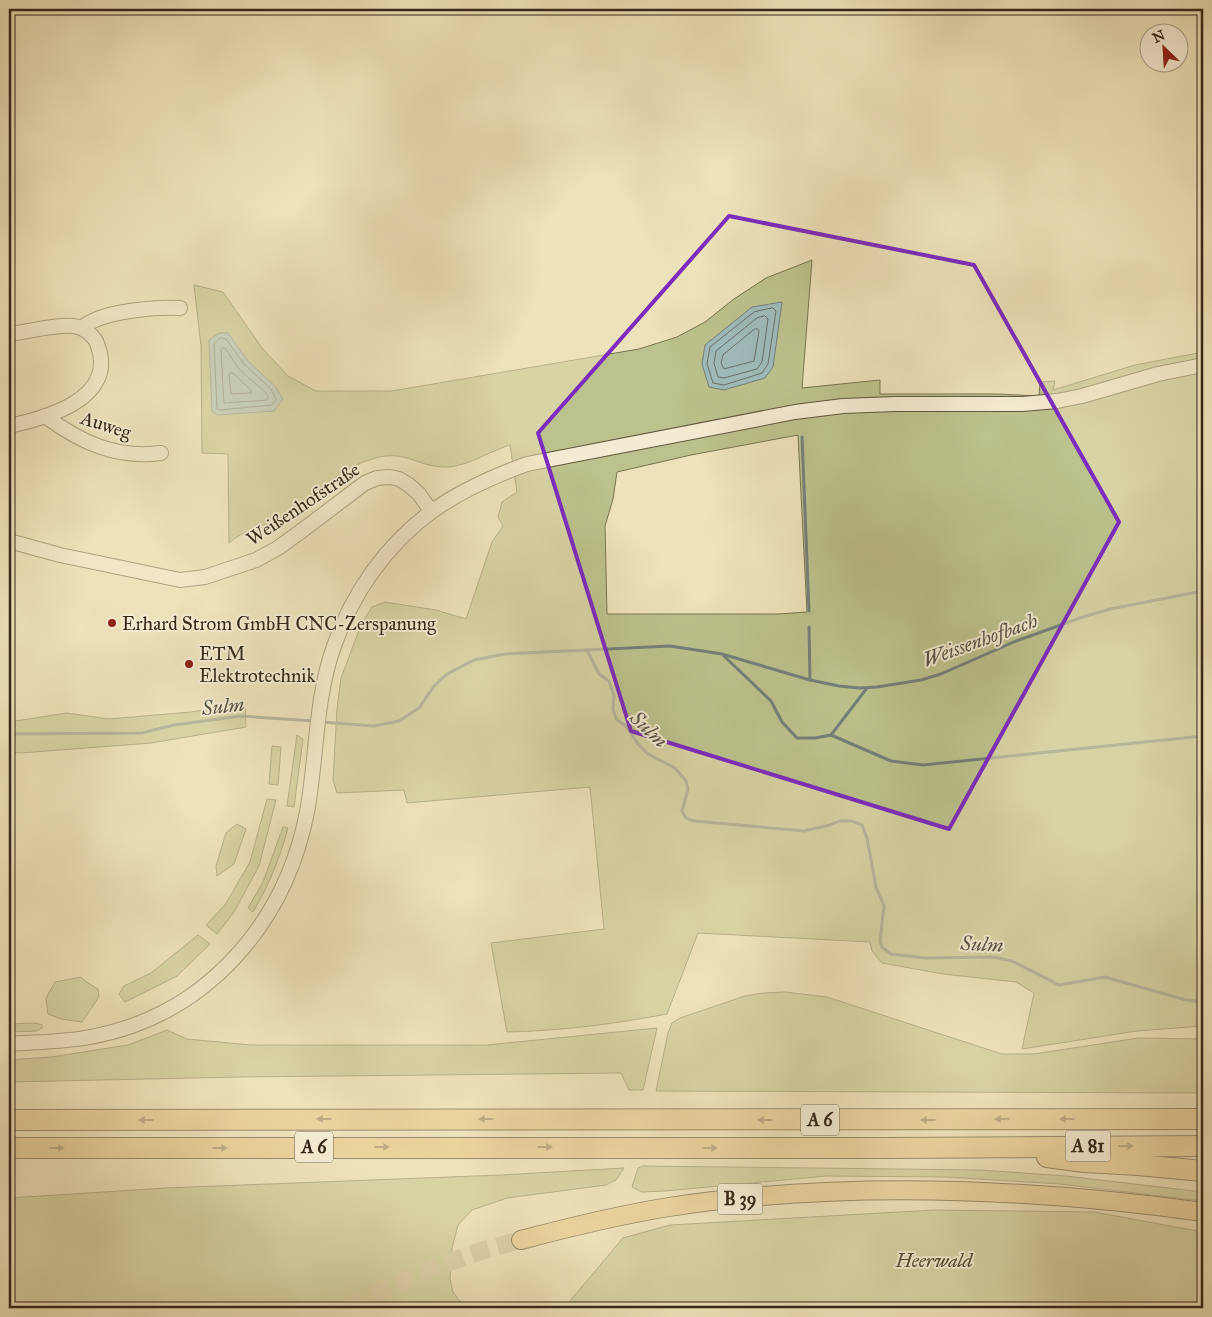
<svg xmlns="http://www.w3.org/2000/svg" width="1212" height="1317" viewBox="0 0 1212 1317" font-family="'IM FELL Great Primer',serif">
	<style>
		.green { fill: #bcc28d; stroke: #787452; fill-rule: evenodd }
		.water { fill: #9ebbbb; stroke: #74807a }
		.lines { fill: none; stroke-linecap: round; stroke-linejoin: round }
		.shore { stroke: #6a716a; stroke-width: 1 }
		.stream { stroke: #74807a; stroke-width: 3 }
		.major-tunnel { stroke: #c9bd9a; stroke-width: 18; stroke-dasharray: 18 9; stroke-linecap: butt }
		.minor-casing { stroke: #635640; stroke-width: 16 }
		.major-casing { stroke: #352718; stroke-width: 20 }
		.highway-casing { stroke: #352718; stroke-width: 22 }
		.minor { stroke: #f4ecd2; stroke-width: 14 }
		.major { stroke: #e7c17d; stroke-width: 18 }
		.highway { stroke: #e7c17d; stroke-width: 20 }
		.oneway { fill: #856c45 }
		.marked { fill: none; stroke: #7b2cbf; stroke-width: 4; stroke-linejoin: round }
		.poi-dot { fill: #8f2418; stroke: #f4ecd2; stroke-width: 2 }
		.labels { text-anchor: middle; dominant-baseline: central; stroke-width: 4; stroke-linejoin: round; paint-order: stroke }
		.shield { fill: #f4ecd2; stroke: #6e6250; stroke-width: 1 }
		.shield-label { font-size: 18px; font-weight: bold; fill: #352718 }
		.street-label { font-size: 19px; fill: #352718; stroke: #f4ecd2 }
		.poi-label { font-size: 19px; fill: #352718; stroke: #f4ecd2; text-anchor: start }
		.park-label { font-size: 19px; font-style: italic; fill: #574e35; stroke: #f4ecd2 }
		.water-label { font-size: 20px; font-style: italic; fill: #545349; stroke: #f4ecd2 }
	</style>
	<rect width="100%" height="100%" fill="#eee2ba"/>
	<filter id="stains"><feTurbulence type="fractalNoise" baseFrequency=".004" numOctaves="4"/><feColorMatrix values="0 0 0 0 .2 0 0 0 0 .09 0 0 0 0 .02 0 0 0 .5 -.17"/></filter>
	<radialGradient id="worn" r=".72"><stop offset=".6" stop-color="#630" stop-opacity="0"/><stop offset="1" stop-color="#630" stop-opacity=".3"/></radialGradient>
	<g class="green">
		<path d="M812 260 802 388 880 380V394H997L1039 396 1040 382 1055 381 1053 390 1135 365 1203 352V1026L1137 1031 1022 1049 1034 993 1016 982 943 974 882 963 872 951 870 942 698 933 667 1014C614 1024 560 1031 507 1032L491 943 604 929 590 787 407 803 404 790 337 793 333 780 337 709 341 678 361 625 372 607 385 602 436 610 466 619 492 542 503 526 498 517 502 502 517 492 510 445C490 451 463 469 442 467 414 465 404 449 372 459 351 465 330 481 313 493 304 500 296 509 286 515 268 526 245 528 229 543L228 454 202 453 201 346 194 285 223 292 262 348 288 376 316 391H392L639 349 677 337 705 322 734 299 766 278ZM798 435 807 612 778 614H607L605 526 613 499 617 472 691 455Z"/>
		<path d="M245 703 246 727 151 743 21 753 9 752V722L67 713 108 719 191 712Z"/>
		<path d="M297 735 303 739 294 807 287 806Z"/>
		<path d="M272 746 281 747 278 785 269 784Z"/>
		<path d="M267 799 276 800 259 866 234 912 217 934 206 925 225 905 250 862Z"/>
		<path d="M237 824 246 829 234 864 217 876 216 866 226 833Z"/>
		<path d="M283 827 288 828C280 858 269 885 253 912L248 908 263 882Z"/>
		<path d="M198 935 210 944 177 976 125 1002 119 994 124 986 151 973Z"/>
		<path d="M81 977 85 981 98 989 99 997 82 1022 61 1019 48 1014 46 998 55 982Z"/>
		<path d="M785 992 827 997 1002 1054H1034L1138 1038 1203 1039V1093L656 1091 668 1033 672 1023 680 1018 745 996 763 993Z"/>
		<path d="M35 1023 42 1025V1028L36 1031 9 1032V1024Z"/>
		<path d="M657 1028 643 1090H629L621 1073 239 1077 9 1082V1060L51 1057 128 1045 167 1030 187 1039 251 1045H487Z"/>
		<path d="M643 1166 980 1170 1066 1176 1203 1192V1201L1060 1184 945 1177 827 1176 665 1191 642 1192 632 1187 638 1168Z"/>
		<path d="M624 1168 616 1180 606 1185 507 1198 472 1210 458 1225 452 1248 450 1279 453 1292 462 1304 474 1308H9V1198L166 1188 501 1175Z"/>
		<path d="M934 1210 1094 1212 1203 1232V1308H564L623 1238 670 1225Z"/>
	</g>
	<g class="water">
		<path d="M782 302 773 367 765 378 724 390 709 387 702 364 705 345 752 307Z"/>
		<path d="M219 333H228L248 361 275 386 283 399 274 411 218 415 212 411 209 340Z"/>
	</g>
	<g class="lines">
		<g class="shore">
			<path d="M773 308 776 311 768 364 762 373 724 385 713 383 707 364 710 347 754 312Z"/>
			<path d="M765 316 768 319 762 362 757 369 724 378 718 377 714 363 716 351 757 318Z"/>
			<path d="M755 329H758L759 331 754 361 724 369 721 363 723 355Z"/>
			<path d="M221 338 226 339 244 364 271 389 276 399 272 405 220 410 217 409 214 344Z"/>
			<path d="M223 348H225L239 369 266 393 268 397 267 400 224 403 221 350Z"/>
			<path d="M231 373H233L251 390V393L231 394 229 375Z"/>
		</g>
		<g class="stream">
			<path d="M802 437 809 611"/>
			<path d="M809 627 810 680"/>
			<path d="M587 650 670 646 722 654 810 680 839 686 859 688 877 687 921 680 941 674 1016 641 1083 617 1110 609 1203 591"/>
			<path d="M724 656 771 701 782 722 797 738H815L831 735 891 761 923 765 1203 736"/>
			<path d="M322 722 374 726 399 721 419 708 434 686 447 674 474 660 505 654 587 650 599 674 609 681 614 696 613 710 617 720 626 726 638 744 648 754 675 768 686 781 688 789 682 811 686 818 694 821 804 831 830 825 839 821H852L862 825 867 838 876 887 884 906 880 941 882 947 891 954 925 958 993 957 1012 961 1059 985 1105 977 1186 1000 1203 1002"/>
			<path d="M9 734 142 733 174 725 241 716 313 721"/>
			<path d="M831 735 867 688"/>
		</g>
		<path class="major-tunnel" d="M348 1308 419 1273 484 1250 521 1240"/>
		<g class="minor-casing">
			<g id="minor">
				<path d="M82 328C100 311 155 307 180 308"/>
				<path d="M9 334C27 332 56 324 73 326 84 327 95 336 98 346 117 399 46 418 9 426"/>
				<path d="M45 416C80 442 116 459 161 453"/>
				<path d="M9 541 60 555 180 580 205 577 256 560 278 548 300 532 365 483 377 478 390 477 399 479 409 485 419 494 431 511"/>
				<path d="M9 1044C36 1042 64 1042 90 1037 205 1016 285 925 307 812 317 758 315 699 334 646 352 594 386 545 431 512 460 491 494 476 527 464L795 412 843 406 895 404H1022L1057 401 1082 396 1158 374 1203 365"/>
			</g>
		</g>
		<g class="major-casing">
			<path id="major" d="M521 1240C570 1227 619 1215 669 1207 845 1180 1027 1188 1203 1212"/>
		</g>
		<g class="highway-casing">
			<g id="highway">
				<path d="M9 1120 1203 1119"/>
				<path d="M9 1148H883L1203 1146"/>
				<path d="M1047 1157 1084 1162 1138 1165 1203 1171"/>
			</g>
		</g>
		<use href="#minor" class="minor"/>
		<use href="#major" class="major"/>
		<use href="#highway" class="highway"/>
	</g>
	<defs><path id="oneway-solid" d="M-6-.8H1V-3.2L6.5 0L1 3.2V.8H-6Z" transform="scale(1.25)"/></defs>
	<g class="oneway">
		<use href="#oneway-solid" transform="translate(324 1119) rotate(180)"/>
		<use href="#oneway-solid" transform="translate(486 1119) rotate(-180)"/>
		<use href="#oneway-solid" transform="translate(1002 1119) rotate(179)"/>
		<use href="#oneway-solid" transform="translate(1067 1119) rotate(-180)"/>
		<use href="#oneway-solid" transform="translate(146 1120) rotate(180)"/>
		<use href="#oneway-solid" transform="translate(765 1120) rotate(-180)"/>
		<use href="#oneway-solid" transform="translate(928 1120) rotate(-180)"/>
		<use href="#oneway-solid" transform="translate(1126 1146)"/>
		<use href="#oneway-solid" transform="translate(382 1147)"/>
		<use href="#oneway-solid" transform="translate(545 1147)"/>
		<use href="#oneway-solid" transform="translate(57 1148)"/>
		<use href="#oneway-solid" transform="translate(220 1148)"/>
		<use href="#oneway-solid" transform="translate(710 1148)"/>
	</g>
	<path d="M0 0H1212V1317H0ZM729 216 974 265 1119 522 949 829 631 731 538 433Z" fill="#eee2ba" fill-opacity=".55" fill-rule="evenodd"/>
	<path class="marked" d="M729 216 974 265 1119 522 949 829 631 731 538 433Z"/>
	<g class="poi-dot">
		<circle cx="112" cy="623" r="5"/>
		<circle cx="189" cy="664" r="5"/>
	</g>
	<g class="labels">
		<g class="shield">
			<rect x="801" y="1104.5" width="38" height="31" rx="4"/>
			<rect x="1065.5" y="1130.5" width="45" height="31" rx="4"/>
			<rect x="295" y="1131.5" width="38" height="31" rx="4"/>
			<rect x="717.5" y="1183.5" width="45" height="31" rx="4"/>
		</g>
		<g class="shield-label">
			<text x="820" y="1120">A 6</text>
			<text x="1088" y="1146">A 81</text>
			<text x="314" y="1147">A 6</text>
			<text x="740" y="1199">B 39</text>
		</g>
		<g class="street-label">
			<text transform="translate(106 425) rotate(18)">Auweg</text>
			<text transform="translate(303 504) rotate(-34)">Weißenhofstraße</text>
		</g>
		<g class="poi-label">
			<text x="122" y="623">Erhard Strom GmbH CNC-Zerspanung</text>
			<text x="199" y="653">ETM<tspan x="199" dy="22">Elektrotechnik</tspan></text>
		</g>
		<g class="park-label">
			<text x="934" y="1260">Heerwald</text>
		</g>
		<g class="water-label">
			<text transform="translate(980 640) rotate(-20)">Weissenhofbach</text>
			<text transform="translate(223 706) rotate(-6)">Sulm</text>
			<text transform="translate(649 729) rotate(44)">Sulm</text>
			<text transform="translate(982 944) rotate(3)">Sulm</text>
		</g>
	</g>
	<rect width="1212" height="1317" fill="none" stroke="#eee2ba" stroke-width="30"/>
	<rect x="10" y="10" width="1192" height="1297" fill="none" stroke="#352718" stroke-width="2.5"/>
	<rect x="15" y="15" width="1182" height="1287" fill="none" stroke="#352718"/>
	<g transform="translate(1164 48) rotate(335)"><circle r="24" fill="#f4ecd2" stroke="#a89d88"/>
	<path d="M0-4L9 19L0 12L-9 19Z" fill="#8f2418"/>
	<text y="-8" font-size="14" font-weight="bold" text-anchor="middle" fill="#352718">N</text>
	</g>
	<rect width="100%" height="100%" filter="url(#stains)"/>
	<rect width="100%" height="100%" fill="url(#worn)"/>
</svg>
